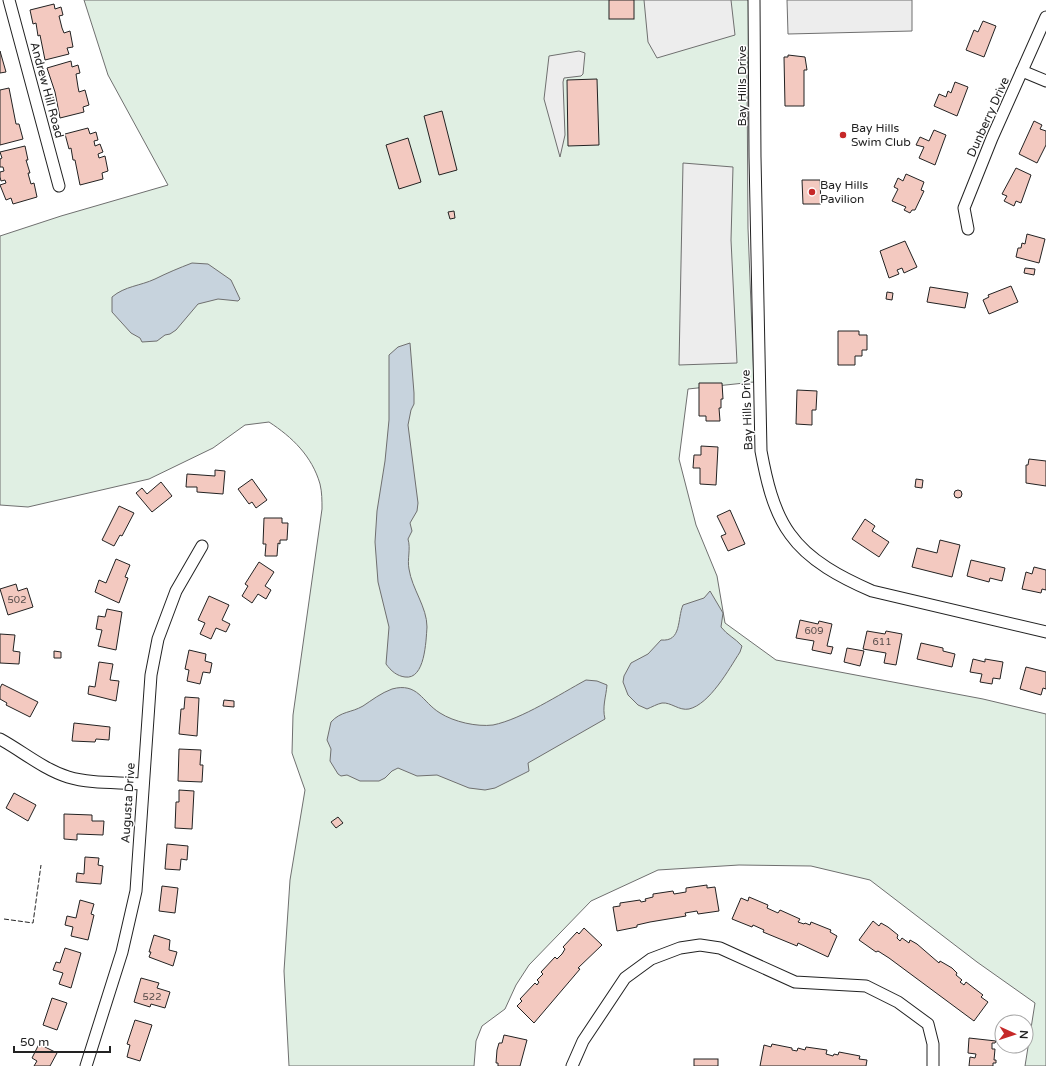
<svg xmlns="http://www.w3.org/2000/svg" width="1046" height="1066" viewBox="0 0 1046 1066" font-family="'Varela Round',sans-serif">
	<style>
		.green { fill: #e0efe3; stroke: #6f6f6f }
		.parking { fill: #ededed; stroke: #6f6f6f }
		.water { fill: #c7d3dd; stroke: #6f6f6f }
		.building { fill: #f3c9c0; stroke: #222 }
		.lines { fill: none; stroke-linecap: round; stroke-linejoin: round }
		.street-casing { stroke: #222; stroke-width: 13 }
		.street { stroke: #fff; stroke-width: 11 }
		.fence { stroke: #222; stroke-width: 1; stroke-dasharray: 5 2; stroke-linecap: butt }
		.poi-dot { fill: #c62828; stroke: #fff; stroke-width: 1.5 }
		.labels { text-anchor: middle; dominant-baseline: central; stroke-width: 3; stroke-linejoin: round; paint-order: stroke }
		.number-label { font-size: 10px; fill: #564c4a }
		.street-label { font-size: 12px; fill: #222; stroke: #fff }
		.poi-label { font-size: 12px; fill: #222; stroke: #fff; text-anchor: start }
	</style>
	<rect width="100%" height="100%" fill="#fff"/>
	<path class="green" d="M84 0H753L747 69 748 228 754 382 688 389 679 459 696 525 717 576 725 623 776 660 983 699 1046 714V1066H1025L1035 1003 977 962 870 880 811 866 739 865 658 870 591 901 529 965 516 985 505 1009 482 1026 476 1041 474 1066H289L284 971 290 880 305 790 292 753 293 715 322 509C322 501 322 492 320 484 312 456 292 437 269 422L245 425 213 448 149 479 28 507 0 505V236L61 216 168 185 108 75Z"/>
	<g class="parking">
		<path d="M644 0H731L735 35 657 58 648 42Z"/>
		<path d="M787 0H912V31L788 34Z"/>
		<path d="M579 51 585 53 583 74 581 76 564 78 563 82 565 135 560 157 544 99 549 56Z"/>
		<path d="M683 163 733 167 731 240 737 363 679 365Z"/>
	</g>
	<g class="water">
		<path d="M192 263 208 264 231 280 240 299 238 301 218 299 198 304 176 330 170 334 165 335 157 341 142 342 140 338 131 333 112 312V297C125 286 140 286 155 279 167 273 179 268 192 263Z"/>
		<path d="M410 343 414 393V404L411 410 408 425 418 503 417 511 410 523 412 531 408 539C411 549 407 559 409 569 412 589 427 607 427 627 426 641 425 680 405 677 397 676 391 671 386 664L389 627 378 582 375 542 377 511 385 461 389 420V355L398 347Z"/>
		<path d="M710 591 723 613 721 627C727 635 735 638 742 646L740 652C729 669 710 704 689 709 679 711 671 702 662 703 657 704 652 707 647 709L638 705 628 695 623 682 624 676 631 663 648 654 661 640C682 642 677 619 683 605L704 598Z"/>
		<path d="M586 680 597 681 607 685C606 697 602 707 605 719L528 763 529 771 495 788 485 790 469 788 437 775 417 776 398 768 392 771 385 778 379 781H360L347 775 341 776 338 774 330 761 331 749 327 740 331 722C341 711 351 713 363 706 372 700 381 693 392 689 418 682 422 702 440 713 454 722 477 727 493 725 522 719 560 694 586 680Z"/>
	</g>
	<g class="building">
		<rect x="609" y="0" width="25" height="19"/>
		<path d="M54 4 55 9 61 7 63 15 59 16 62 28 64 33 70 31 73 47 67 48 69 54 45 60 40 35 38 36 36 23 33 24 30 10Z"/>
		<path d="M983 21 996 26 984 57 966 50 974 30 978 32Z"/>
		<path d="M0 51 6 72 0 73Z"/>
		<path d="M788 55 805 57 807 70H804V106H785L784 57H788Z"/>
		<path d="M71 61 72 67 78 65 80 73 76 74 78 87 79 92 85 90 89 105 83 107 84 112 60 118 55 92 47 68Z"/>
		<path d="M597 79 599 145 568 146 567 80Z"/>
		<path d="M955 82 968 87 957 116 934 106 939 94 946 97 948 91 951 93Z"/>
		<path d="M9 88 16 124H19L23 139 0 145V90Z"/>
		<path d="M442 111 457 170 439 175 424 116Z"/>
		<path d="M1034 121 1042 125 1040 129 1046 131V145L1037 163 1019 154Z"/>
		<path d="M88 128 90 134 96 132 98 140 94 141 95 146 100 144 103 152 98 154 99 158 105 156 108 171 102 173 103 179 80 185 75 160H73L71 148 69 149 65 134Z"/>
		<path d="M934 130 946 135 935 165 919 158 924 147 916 145 920 137 929 141Z"/>
		<path d="M408 138 421 182 399 189 386 145Z"/>
		<path d="M25 146 28 160H26L30 173H28L29 177 31 184 34 183 37 197 13 204 11 198 6 200 0 185 6 183 5 180 1 181 0 177V172L4 171 3 167H0V159L2 158 0 152Z"/>
		<path d="M1016 168 1031 175 1021 203 1016 201 1014 206 1004 201 1007 196 1002 194Z"/>
		<path d="M906 174 924 182 921 190 924 191 915 210H912L910 213 904 210 906 207 892 201 898 189 894 187 898 178 903 181Z"/>
		<path d="M802 180H820L821 204H803Z"/>
		<path d="M454 211 455 218 450 219 448 212Z"/>
		<path d="M1027 234 1045 239 1039 263 1016 257 1018 248H1021L1022 243 1025 244Z"/>
		<path d="M905 241 917 267 904 273 902 268 897 270 899 274 889 278 880 251Z"/>
		<path d="M1025 268 1035 269 1034 275 1024 273Z"/>
		<path d="M1011 286 1018 302 989 314 983 300 989 297 988 295Z"/>
		<path d="M930 287 968 293 965 308 927 302Z"/>
		<path d="M887 292 893 293 892 300 886 299Z"/>
		<path d="M838 331H859V335H867V350H862V356H855V365H838Z"/>
		<path d="M699 383H722L723 399H721V408H719L720 421H706V416H699Z"/>
		<path d="M797 390 817 391 816 410H812V425L796 424Z"/>
		<path d="M701 446 718 447 716 485 700 484V468H693L694 455H701Z"/>
		<path d="M1029 459 1046 461V486L1026 483V465H1028Z"/>
		<path d="M215 470 225 471 223 494 197 492V487H186L187 474 215 476Z"/>
		<path d="M252 479 267 500 256 508 252 502 249 504 238 489Z"/>
		<path d="M916 479 923 480 922 488 915 487Z"/>
		<path d="M161 482 172 496 152 512 136 493 142 488 147 494Z"/>
		<circle cx="958" cy="494" r="4"/>
		<path d="M119 506 134 513 122 536 120 535 114 546 102 540Z"/>
		<path d="M730 510 745 544 728 551 721 536 726 534 717 516Z"/>
		<path d="M264 518H282V523H288L287 540H280V544L278 543 277 556H265L266 544H263Z"/>
		<path d="M865 519 875 526 872 531 889 542 879 557 852 539Z"/>
		<path d="M940 540 960 545 952 577 912 567 917 548 937 553Z"/>
		<path d="M116 559 130 565 125 577 128 578 119 603 95 592 99 580 106 583Z"/>
		<path d="M971 560 1005 568 1002 581 990 578 989 582 967 576Z"/>
		<path d="M259 562 274 572 265 586 271 590 266 599 258 594 252 603 242 596 248 586 245 584Z"/>
		<path d="M1034 567 1046 570V590L1042 589 1041 593 1022 589 1026 572 1032 574Z"/>
		<path d="M16 584 18 591 27 588 33 607 8 615 0 589Z"/>
		<path d="M209 596 229 605 222 620 230 624 226 632 216 628 211 639 200 634 205 623 198 620Z"/>
		<path d="M107 609 122 612 116 650 98 646 102 630 96 629 98 618V616L105 617Z"/>
		<path d="M800 620 818 624 819 621 832 624 827 646 833 647 831 654 812 650 814 641 796 638Z"/>
		<path d="M867 631 885 634 886 631 902 634 896 665 884 663 886 653 863 649Z"/>
		<path d="M0 634 15 635 13 651 20 652 19 664 0 663Z"/>
		<path d="M921 643 943 648V651L955 654 952 667 917 659Z"/>
		<path d="M847 648 864 651 860 666 844 662Z"/>
		<path d="M189 650 206 654 205 661 212 663 210 673 203 672 200 684 187 681 189 670 185 669Z"/>
		<path d="M54 651 61 652V658H54Z"/>
		<path d="M973 659 985 662V659L1003 662 1000 679 993 678 992 684 980 682 982 674 970 672Z"/>
		<path d="M99 662 113 664 110 680 119 681 116 701 88 694 89 686 95 687Z"/>
		<path d="M1026 667 1046 672V689L1043 688 1041 695 1020 689Z"/>
		<path d="M2 684 38 702 30 717 6 705 7 703 0 699V688Z"/>
		<path d="M185 697 199 698 197 736 179 734 181 709H184Z"/>
		<path d="M224 700 234 701V707L223 706Z"/>
		<path d="M74 723 110 727 109 740 96 739 95 742 72 741Z"/>
		<path d="M179 749 201 750 200 765H203L202 782 178 781Z"/>
		<path d="M179 790 194 791 192 829 175 828 176 802H179Z"/>
		<path d="M14 793 36 805 28 821 6 808Z"/>
		<path d="M64 814 92 815V821H104L103 835 77 834V840L64 839Z"/>
		<path d="M338 817 343 823 336 828 331 822Z"/>
		<path d="M167 844 188 846 187 860 181 859 180 870 165 869Z"/>
		<path d="M85 857 99 858 98 865 103 866 101 884 76 882 77 873 84 874Z"/>
		<path d="M707 885V888L715 887 719 911 698 914 697 911 685 913 686 916 650 922 637 925V927L617 931 613 907 620 906V903L640 900 641 902 646 901 645 899 653 897V894L673 891 674 894 686 892V888Z"/>
		<path d="M162 886 178 888 175 913 159 911Z"/>
		<path d="M749 897 768 905 767 908 778 913 780 910 800 919 798 922 804 924 805 923 810 925 811 922 831 930 830 932 837 936 828 957 798 943 797 946 763 932 764 930 753 925 752 927 732 919 741 898 748 901Z"/>
		<path d="M80 900 94 904 91 914 94 915 88 940 71 936 73 927 65 925 67 916 76 918Z"/>
		<path d="M873 921 879 926 881 923 888 927 898 935 897 938 900 941 902 938 909 943 910 940 917 944 939 963 940 961 952 968 957 973 956 975 962 980 960 982 964 985 966 982 983 995 981 997 988 1002 974 1021 889 958 878 951 876 952 859 940Z"/>
		<path d="M584 928 602 945 578 968 580 969 534 1023 517 1006 522 1001 520 999 535 983 537 985 539 982 537 980 543 974 541 972 555 957 557 959 562 954 565 949 563 947 577 932 579 934Z"/>
		<path d="M154 935 170 940 169 950 177 952 173 966 149 957 151 952H149Z"/>
		<path d="M65 948 81 953 71 988 59 984 63 973 53 970 56 962 60 963Z"/>
		<path d="M141 978 159 983 157 988 170 992 165 1008 151 1004 150 1007 134 1002Z"/>
		<path d="M52 998 67 1003 57 1030 43 1025Z"/>
		<path d="M135 1020 152 1025 140 1061 127 1057 130 1045 127 1044Z"/>
		<path d="M504 1035 527 1040 520 1066H498V1063H496L497 1050 499 1043H502Z"/>
		<path d="M969 1038 996 1041 995 1043H992V1049H995L994 1060H996V1063H993V1066H969L970 1057 975 1058 976 1054 968 1053Z"/>
		<path d="M39 1044 57 1053 50 1066H34L37 1061 32 1058Z"/>
		<path d="M772 1044 792 1048V1050L797 1051 798 1048 805 1050 806 1047 827 1050 826 1054 833 1056 834 1054 838 1055 839 1052 860 1056 859 1059 867 1060 866 1066H760L764 1045 771 1047Z"/>
		<rect x="694" y="1059" width="24" height="7"/>
	</g>
	<g class="lines">
		<g class="street-casing">
			<g id="street">
				<path d="M9 0 59 186"/>
				<path d="M754 0 755 157 761 451C766 478 773 511 790 534 809 561 842 578 872 591L1046 632"/>
				<path d="M1022 71 1046 81"/>
				<path d="M968 229 964 208 992 138 1046 17"/>
				<path d="M0 739C22 751 43 769 68 777 91 784 118 782 142 784"/>
				<path d="M86 1066 122 952 136 891 151 675 158 639 176 591 202 546"/>
				<path d="M572 1066 583 1041 625 978 651 959 680 948 700 945 720 948 795 982 866 986 898 1002 928 1024 933 1044V1066"/>
			</g>
		</g>
		<use href="#street" class="street"/>
		<path class="fence" d="M4 919 33 923 41 865"/>
	</g>
	<g class="poi-dot">
		<circle cx="843" cy="135" r="4"/>
		<circle cx="812" cy="192" r="4"/>
	</g>
	<g class="labels">
		<g class="number-label">
			<text x="17" y="600">502</text>
			<text x="814" y="631">609</text>
			<text x="882" y="642">611</text>
			<text x="152" y="997">522</text>
		</g>
		<g class="street-label">
			<text transform="translate(742 86) rotate(-90)">Bay Hills Drive</text>
			<text transform="translate(47 90) rotate(75)">Andrew Hill Road</text>
			<text transform="translate(988 117) rotate(-66)">Dunberry Drive</text>
			<text transform="translate(747 410) rotate(-92)">Bay Hills Drive</text>
			<text transform="translate(128 803) rotate(-86)">Augusta Drive</text>
		</g>
		<g class="poi-label">
			<text x="851" y="128">Bay Hills<tspan x="851" dy="14">Swim Club</tspan></text>
			<text x="820" y="185">Bay Hills<tspan x="820" dy="14">Pavilion</tspan></text>
		</g>
	</g>
	<g transform="translate(1014 1034) rotate(93)"><circle r="19" fill="#ffffff" stroke="#a7a7a7"/>
	<path d="M0-3L7 15L0 10L-7 15Z" fill="#c62828"/>
	<text y="-6" font-size="11" font-weight="bold" text-anchor="middle" fill="#222222">N</text>
	</g>
	<path d="M14 1046v6h96v-6" fill="none" stroke="#222222" stroke-width="2"/>
	<text x="20" y="1046" font-size="12" fill="#222222" stroke="#ffffff" stroke-width="3" paint-order="stroke">50 m</text>
</svg>
